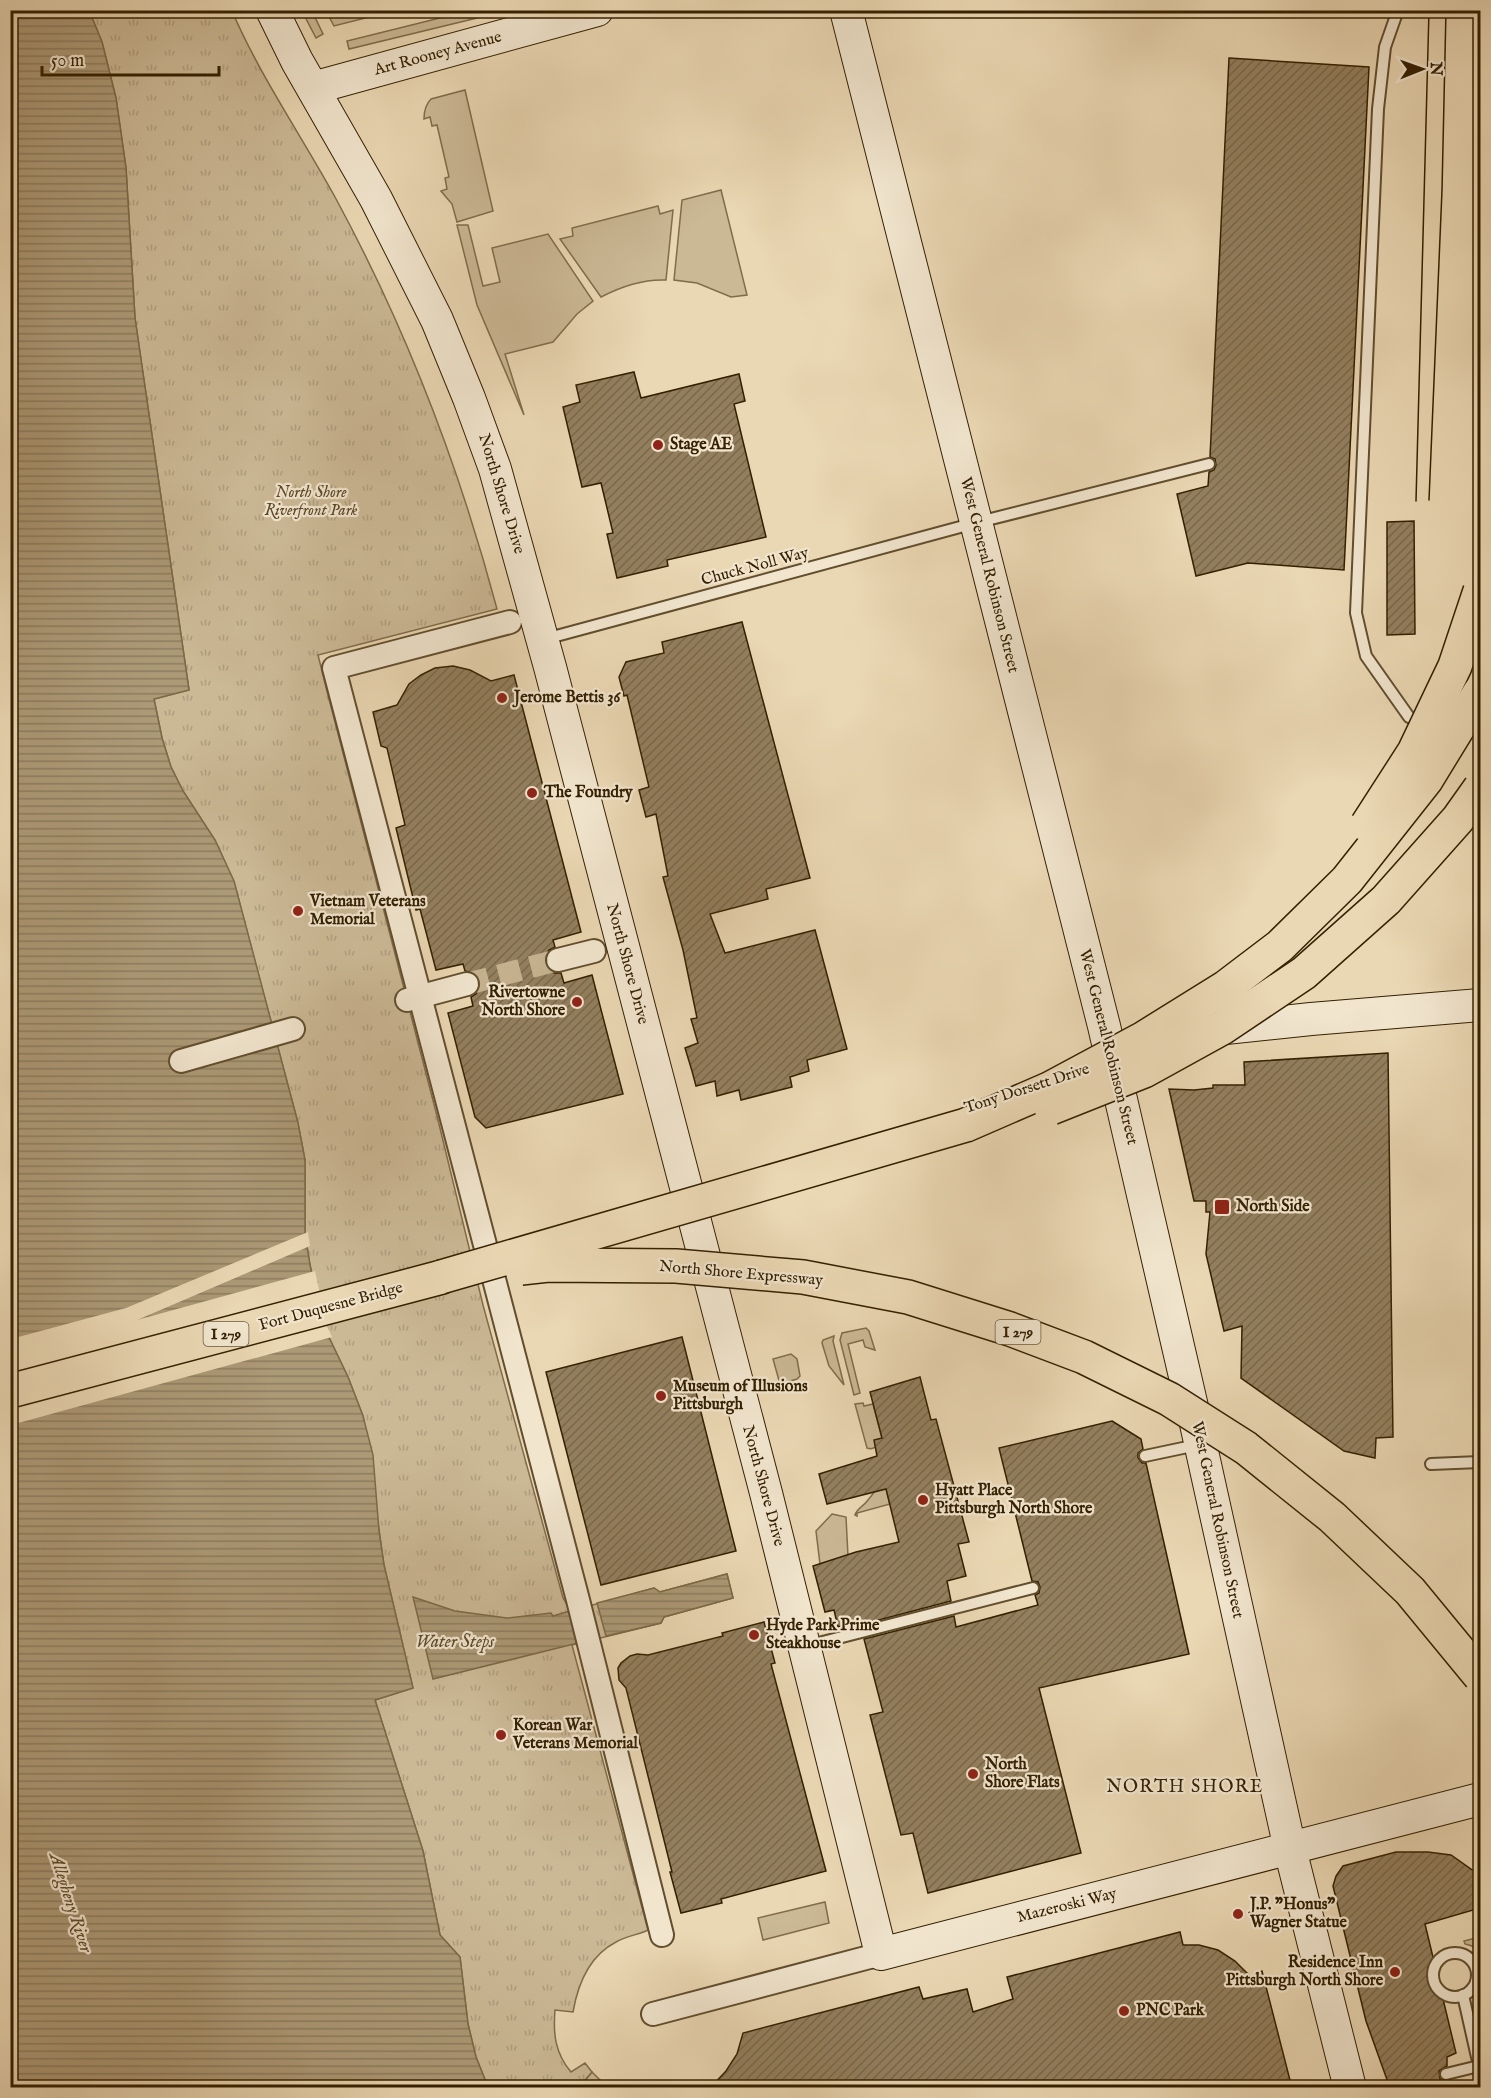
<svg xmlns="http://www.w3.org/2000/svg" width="1491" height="2098" viewBox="0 0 1491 2098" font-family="'IM FELL English',serif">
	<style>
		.green { fill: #cbb895; stroke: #806c4b; stroke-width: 1.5 }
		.park { fill: url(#park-tufts); stroke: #806c4b; stroke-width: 1.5 }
		.water { fill: url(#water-rules); stroke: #7c6947; stroke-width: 1.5 }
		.pier { fill: #ead7b3 }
		.building { fill: url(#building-hatch); stroke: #342001; stroke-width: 1.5 }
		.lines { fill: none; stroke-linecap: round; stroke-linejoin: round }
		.street-tunnel { stroke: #c6b28f; stroke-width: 22; stroke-dasharray: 22 11; stroke-linecap: butt }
		.lane-casing { stroke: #624e2e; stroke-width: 14 }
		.street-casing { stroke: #624e2e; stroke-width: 26 }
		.secondary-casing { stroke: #342001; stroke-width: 34 }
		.highway-casing { stroke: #342001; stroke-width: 36 }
		.lane { stroke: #f1e5ce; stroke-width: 10 }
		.street { stroke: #f1e5ce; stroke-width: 22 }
		.secondary { stroke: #f1e5ce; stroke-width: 32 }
		.highway { stroke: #ead7b3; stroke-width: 33 }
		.tram { stroke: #342001; stroke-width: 1.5 }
		.highway-bridge-casing { stroke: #342001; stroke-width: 36; stroke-linecap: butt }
		.highway-bridge { stroke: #ead7b3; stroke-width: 33 }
		.poi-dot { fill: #8f2418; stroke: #f1e5ce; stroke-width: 2 }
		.labels { text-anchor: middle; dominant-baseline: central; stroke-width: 4.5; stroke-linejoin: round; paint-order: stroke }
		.shield { fill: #f1e5ce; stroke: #6d5b3e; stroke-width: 1.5 }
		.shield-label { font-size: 15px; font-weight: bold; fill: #342001 }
		.street-label { font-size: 16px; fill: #342001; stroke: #f1e5ce }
		.poi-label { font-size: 16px; font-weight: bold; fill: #342001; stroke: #f1e5ce; text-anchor: start }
		.park-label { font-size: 16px; font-style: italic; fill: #5a4626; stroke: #f1e5ce }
		.water-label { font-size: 18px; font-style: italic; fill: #5e4a2a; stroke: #f1e5ce }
		.neighbourhood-label { font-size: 18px; letter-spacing: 1.5px; fill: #342001; stroke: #f1e5ce }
	</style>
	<defs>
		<pattern id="park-tufts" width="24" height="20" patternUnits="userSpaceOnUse" patternTransform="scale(1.5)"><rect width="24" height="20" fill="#cbb895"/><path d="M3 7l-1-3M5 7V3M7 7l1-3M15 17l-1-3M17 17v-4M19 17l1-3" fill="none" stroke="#af9e7f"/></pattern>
		<pattern id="water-rules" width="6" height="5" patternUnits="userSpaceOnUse" patternTransform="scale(1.5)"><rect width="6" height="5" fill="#ac9976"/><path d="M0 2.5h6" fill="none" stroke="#8d7c5e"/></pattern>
		<pattern id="building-hatch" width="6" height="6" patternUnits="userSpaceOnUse" patternTransform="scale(1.5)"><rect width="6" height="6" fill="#937f5e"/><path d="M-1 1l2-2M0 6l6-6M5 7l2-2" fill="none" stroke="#79684b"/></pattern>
	</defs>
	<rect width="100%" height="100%" fill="#ead7b3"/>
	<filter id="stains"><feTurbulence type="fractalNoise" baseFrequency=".00333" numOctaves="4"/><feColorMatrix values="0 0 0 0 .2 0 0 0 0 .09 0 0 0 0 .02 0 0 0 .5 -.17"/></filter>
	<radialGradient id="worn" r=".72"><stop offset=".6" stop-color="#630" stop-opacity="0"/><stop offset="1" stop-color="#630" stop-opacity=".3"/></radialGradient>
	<g class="green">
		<path d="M472 10 506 11 349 49 347 41Z"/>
		<path d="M302 11H312L323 34 316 38Z"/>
		<path d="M326 11H393L334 26Z"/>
		<path d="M465 90 493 211 457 222 452 204 441 191 447 189 445 178 449 177 437 125 432 126 430 117 424 119C424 111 426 104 431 99Z"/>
		<path d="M721 190 747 295 731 297 697 283 674 280 682 200Z"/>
		<path d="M658 206 660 214 673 210 666 280C643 279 620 287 601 297L560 239 573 236 572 228Z"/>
		<path d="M457 225H468L483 286 500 282 492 248 548 234 593 301 577 314 553 342 505 354 524 415 477 305Z"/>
		<path d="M866 1328 869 1331 875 1350 865 1347 863 1340 848 1344 860 1393 854 1395 840 1340 842 1333Z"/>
		<path d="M834 1336 833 1341 844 1385 829 1366 822 1343 823 1340Z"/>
		<path d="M791 1354 797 1359 800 1376 797 1379 780 1384 773 1359Z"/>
		<path d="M863 1403 864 1406 873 1404 882 1438C878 1444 875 1451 867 1448L855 1404Z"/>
		<path d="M884 1480 890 1504 857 1513V1516L855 1515C857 1508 863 1507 868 1500 874 1493 877 1487 884 1480Z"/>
		<path d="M832 1514 846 1517 848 1556 820 1564 816 1531Z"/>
		<path d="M825 1902 829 1923 763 1940 758 1918Z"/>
		<path d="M1480 1937V1954L1472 1946 1465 1944 1464 1941Z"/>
		<path d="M592 2072 604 2084 601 2087 579 2088Z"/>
	</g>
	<path class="park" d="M89 11H232C260 76 301 135 335 197 406 328 459 466 497 609L318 655 328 695 437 1116 483 1305 563 1598 571 1611 654 1588 660 1592 727 1574 733 1598 664 1617 661 1623 572 1645 648 1930C638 1935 626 1936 616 1942 589 1956 578 1983 573 2012L555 2010C553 2034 555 2053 571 2072L585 2063 592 2072 579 2087H488L476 2057 468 2024 460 1957 440 1935 423 1851 375 1700 413 1688 384 1565 363 1416 348 1377 324 1327 310 1265 305 1234V1160L298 1123 234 882 215 840 183 791 171 767 162 738 154 699 189 690 135 318 126 168 116 98 102 42Z"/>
	<g class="water">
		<path d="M89 10 102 42 116 98 126 168 135 318 189 690 154 699 162 738 171 767 183 791 215 840 234 881 298 1123 305 1160V1234L310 1265 324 1327 348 1377 363 1416 373 1455 379 1531 384 1565 413 1688 375 1700 423 1851 440 1935 460 1957 468 2024 476 2057 488 2087 11 2088 10 11Z"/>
		<path d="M727 1574 733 1598 664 1617 661 1623 606 1636 597 1603 654 1588 660 1592Z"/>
		<path d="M413 1597 455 1611 507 1618 551 1613 553 1616 570 1611 578 1643 433 1679Z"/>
	</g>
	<path class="pier" d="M308 1232 310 1246 137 1320 315 1271 327 1326 332 1337 11 1425V1339L126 1308Z"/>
	<g class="building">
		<path d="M1229 58 1369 67 1344 570 1248 563 1196 576 1177 494 1208 486 1209 472 1214 470 1216 465 1215 459 1210 457Z"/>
		<path d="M634 372 641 398 739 374 745 401 734 404 766 537 667 560 668 566 617 578 607 534 613 533 601 483 582 487 563 407 580 402 576 385Z"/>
		<path d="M1414 521 1415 634 1387 635V522Z"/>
		<path d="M742 622 810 878 766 889 768 899 710 914 725 953 815 930 847 1049 807 1060 809 1071 790 1077 792 1087 741 1100 739 1090 717 1096 715 1081 696 1086 692 1071 685 1048 698 1043 691 1019 697 1018 683 950 663 877 668 876 656 814 646 817 639 790 649 787 627 695 624 696 619 677 626 662 664 653 662 642Z"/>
		<path d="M453 666 470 670 491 681 514 675 581 932 553 940 555 947 549 950 545 956V964L549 970 554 973H561L564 983 592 975 623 1094 486 1128 475 1117 448 1013 473 1006 471 997 476 994 480 988V980L476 974 465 971 463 964 436 970 420 909 416 910 396 828 405 825 387 748 381 746 373 712 397 705 409 684 421 675 435 668Z"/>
		<path d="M1388 1053 1393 1437 1376 1438 1375 1458 1344 1451 1241 1378 1242 1326 1224 1331 1206 1254 1210 1212H1206V1201H1194L1169 1089 1194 1090 1213 1088V1085H1245L1244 1062Z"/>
		<path d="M682 1337 736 1551 601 1585 546 1372Z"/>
		<path d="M920 1377 931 1420 936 1419 969 1542 958 1544 966 1576 947 1581 951 1601 860 1625 859 1621 838 1627 834 1610 825 1612 813 1566 856 1552 899 1542 886 1489 827 1504 819 1474 877 1456 874 1440 882 1438 870 1392Z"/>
		<path d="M1112 1421 1141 1439 1143 1449 1138 1453V1458L1142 1463H1146L1189 1654 1039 1688 1081 1853 928 1893 913 1833 901 1835 870 1715 883 1712 864 1639 954 1616 956 1627 1038 1605 1035 1595 1039 1593 1040 1587 1038 1582 1032 1581 999 1448Z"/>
		<path d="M764 1622 775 1663 771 1664 826 1871 721 1899 722 1903 681 1913 670 1872H672L626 1688 619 1680 618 1668 621 1663 630 1656 637 1654 648 1655 723 1636 722 1633Z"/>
		<path d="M1396 1852H1428L1451 1855 1475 1872 1480 1898V1908L1425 1924 1456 2053 1447 2057V2066L1439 2071 1440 2079 1445 2081V2088H1390L1366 2021 1333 1886 1336 1876 1343 1866Z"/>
		<path d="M1180 1932 1183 1945H1199L1218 1950 1235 1961 1251 1977 1262 1971 1292 2088H710L726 2071 737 2054 743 2033 919 1987 923 1999 967 1989 973 2012 1013 1999 1007 1977Z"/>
	</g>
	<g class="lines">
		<path class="street-tunnel" d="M467 984 558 960"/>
		<g class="lane-casing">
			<g id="lane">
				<path d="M1398 10 1385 47 1378 109 1356 613 1366 656 1409 717"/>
				<path d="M545 639 975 523 1209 464"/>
				<path d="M1145 1456 1197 1445"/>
				<path d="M1431 1464 1480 1462"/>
				<path d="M807 1646 1033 1588"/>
				<circle cx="1455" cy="1975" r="22"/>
				<path d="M1446 2074 1479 2066 1463 1995"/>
			</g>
		</g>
		<g class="street-casing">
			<g id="street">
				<path d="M510 622 334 668 578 1600 662 1935"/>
				<path d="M558 960 594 951"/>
				<path d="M407 1000 467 984"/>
				<path d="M181 1061 293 1029"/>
				<path d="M653 2014 881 1954"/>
			</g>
		</g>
		<g class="secondary-casing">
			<g id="secondary">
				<path d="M272 10 297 61 376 199 437 320 469 398 495 469 550 667 766 1493 881 1954 1480 1799"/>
				<path d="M846 10 1104 1026 1196 1424 1290 1849 1350 2088"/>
				<path d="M313 88 597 10"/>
				<path d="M1216 1029 1311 1019 1480 1005"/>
			</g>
		</g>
		<g class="highway-casing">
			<path id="highway" d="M10 1391 442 1277"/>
		</g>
		<use href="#lane" class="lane"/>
		<use href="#street" class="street"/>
		<use href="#secondary" class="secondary"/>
		<use href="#highway" class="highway"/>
		<g class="tram">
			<path d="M1429 500 1442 190 1446 10"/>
			<path d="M1416 501 1429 10"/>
		</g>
		<g class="highway-bridge-casing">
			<g id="highway-bridge">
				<path d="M1367 825 1414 752 1455 666 1480 591"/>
				<path d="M1051 1108 1144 1071 1222 1028 1304 973 1386 900 1458 819 1480 788"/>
				<path d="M521 1268 548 1265 676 1266 803 1277 908 1297 1010 1329 1084 1357 1169 1399 1246 1448 1332 1517 1410 1591 1480 1676"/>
				<path d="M441 1277 966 1125 1049 1089 1144 1038 1226 987 1280 946 1347 880 1426 780 1480 692"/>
			</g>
		</g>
		<use href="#highway-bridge" class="highway-bridge"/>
	</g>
	<g class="poi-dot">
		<circle cx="658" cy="445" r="6"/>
		<circle cx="502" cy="698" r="6"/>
		<circle cx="532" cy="793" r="6"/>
		<circle cx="298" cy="911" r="6"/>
		<circle cx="577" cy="1002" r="6"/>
		<rect x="1214" y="1199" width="16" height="16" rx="3"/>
		<circle cx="661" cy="1396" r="6"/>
		<circle cx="923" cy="1500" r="6"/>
		<circle cx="754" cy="1635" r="6"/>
		<circle cx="501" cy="1735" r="6"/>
		<circle cx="973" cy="1774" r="6"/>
		<circle cx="1238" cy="1914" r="6"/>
		<circle cx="1395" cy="1972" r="6"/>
		<circle cx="1124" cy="2011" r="6"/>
	</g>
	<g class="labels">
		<g class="shield">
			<rect x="995.5" y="1320" width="45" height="24" rx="4.5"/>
			<rect x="203.5" y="1322" width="45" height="24" rx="4.5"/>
		</g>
		<g class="shield-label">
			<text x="1018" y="1332">I 279</text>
			<text x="226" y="1334">I 279</text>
		</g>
		<g class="street-label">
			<text transform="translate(438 54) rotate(-15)">Art Rooney Avenue</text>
			<text transform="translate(501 494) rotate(73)">North Shore Drive</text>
			<text transform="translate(755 567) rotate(-15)">Chuck Noll Way</text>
			<text transform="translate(989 575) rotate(76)">West General Robinson Street</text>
			<text transform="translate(627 964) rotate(75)">North Shore Drive</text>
			<text transform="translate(1108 1047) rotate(76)">West General Robinson Street</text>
			<text transform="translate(1027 1089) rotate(-18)">Tony Dorsett Drive</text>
			<text transform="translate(741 1274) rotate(5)">North Shore Expressway</text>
			<text transform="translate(331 1307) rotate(-15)">Fort Duquesne Bridge</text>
			<text transform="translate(763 1486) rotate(75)">North Shore Drive</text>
			<text transform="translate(1217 1520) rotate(78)">West General Robinson Street</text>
			<text transform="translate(1067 1906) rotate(-14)">Mazeroski Way</text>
		</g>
		<g class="poi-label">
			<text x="670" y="445">Stage AE</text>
			<text x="514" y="698">Jerome Bettis 36</text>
			<text x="544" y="793">The Foundry</text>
			<text x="310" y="902">Vietnam Veterans<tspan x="310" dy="18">Memorial</tspan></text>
			<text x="565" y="993" text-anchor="end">Rivertowne<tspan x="565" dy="18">North Shore</tspan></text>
			<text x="1236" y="1207">North Side</text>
			<text x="673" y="1387">Museum of Illusions<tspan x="673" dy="18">Pittsburgh</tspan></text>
			<text x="935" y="1491">Hyatt Place<tspan x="935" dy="18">Pittsburgh North Shore</tspan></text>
			<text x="766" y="1626">Hyde Park Prime<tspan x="766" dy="18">Steakhouse</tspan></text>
			<text x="513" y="1726">Korean War<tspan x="513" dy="18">Veterans Memorial</tspan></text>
			<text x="985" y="1765">North<tspan x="985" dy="18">Shore Flats</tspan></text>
			<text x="1250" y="1905">J.P. "Honus"<tspan x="1250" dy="18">Wagner Statue</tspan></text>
			<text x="1383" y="1963" text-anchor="end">Residence Inn<tspan x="1383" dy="18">Pittsburgh North Shore</tspan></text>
			<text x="1136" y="2011">PNC Park</text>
		</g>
		<g class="park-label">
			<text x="311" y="493">North Shore<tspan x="311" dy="18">Riverfront Park</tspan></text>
		</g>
		<g class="water-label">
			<text x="455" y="1642">Water Steps</text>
			<text transform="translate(70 1903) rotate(72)">Allegheny River</text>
		</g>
		<g class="neighbourhood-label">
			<text x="1185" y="1787">NORTH SHORE</text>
		</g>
	</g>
	<rect width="1491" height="2098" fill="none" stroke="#ead7b3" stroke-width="36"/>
	<rect x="12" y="12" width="1467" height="2074" fill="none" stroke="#342001" stroke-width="3"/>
	<rect x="18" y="18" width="1455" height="2062" fill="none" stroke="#342001" stroke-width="1.5"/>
	<g transform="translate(1422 69) rotate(89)" stroke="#f1e5ce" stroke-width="4.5" paint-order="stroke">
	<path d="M0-4.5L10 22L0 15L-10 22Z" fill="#342001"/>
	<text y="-9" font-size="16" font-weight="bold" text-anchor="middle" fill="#342001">N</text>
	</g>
	<path d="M42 66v9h177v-9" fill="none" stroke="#342001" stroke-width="3"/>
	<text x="51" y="66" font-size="18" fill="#342001" stroke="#f1e5ce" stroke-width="4.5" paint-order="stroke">50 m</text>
	<rect width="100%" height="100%" filter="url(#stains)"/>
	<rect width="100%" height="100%" fill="url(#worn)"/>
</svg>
